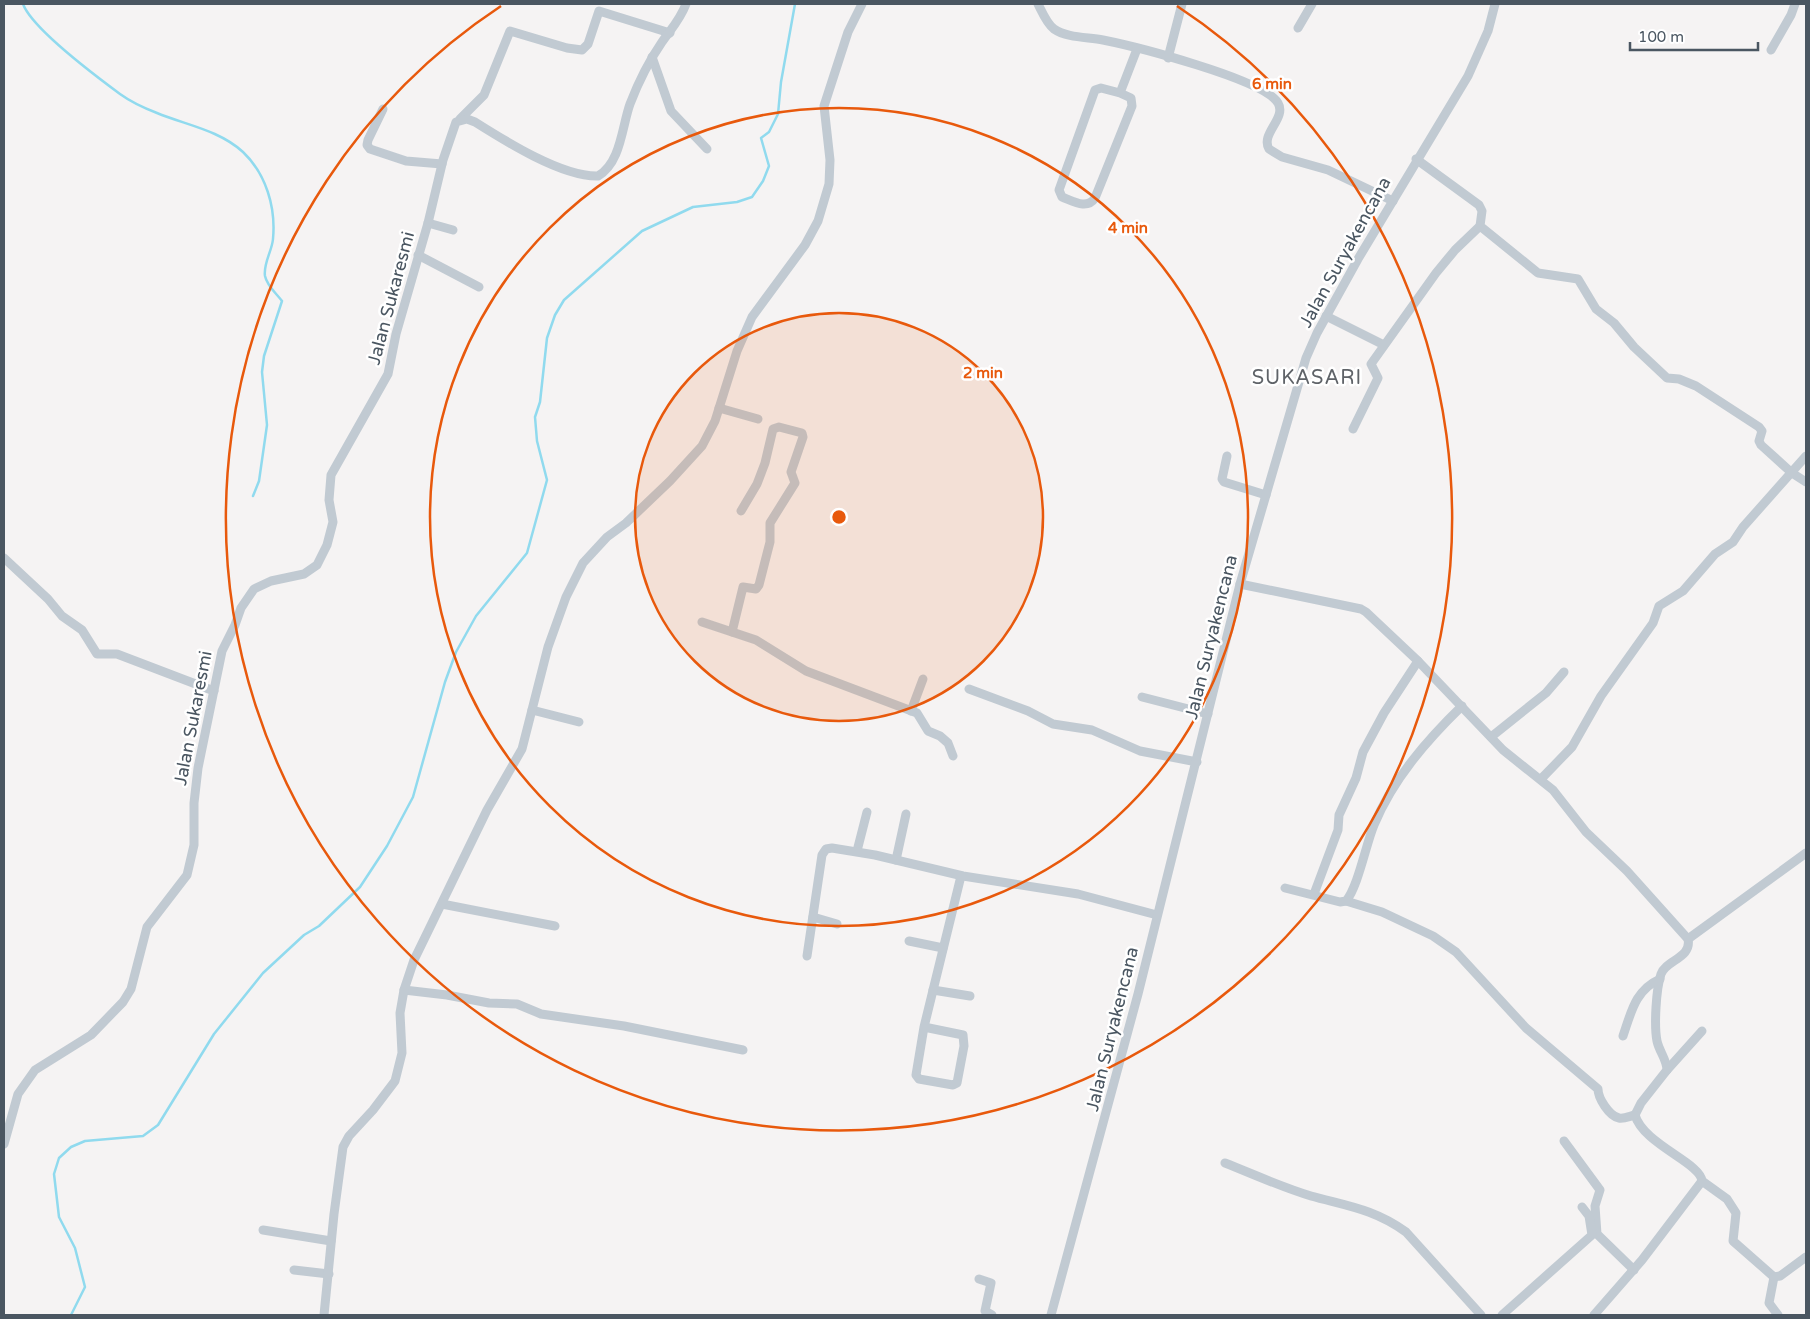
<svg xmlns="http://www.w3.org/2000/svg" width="1810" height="1319" viewBox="0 0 1810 1319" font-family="'Varela Round',sans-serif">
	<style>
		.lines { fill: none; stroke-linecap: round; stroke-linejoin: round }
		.stream { stroke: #90daee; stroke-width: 2.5 }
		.minor { stroke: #c1cad2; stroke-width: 9 }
		.ring { fill: none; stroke: #e8590c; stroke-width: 2.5 }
		.labels { text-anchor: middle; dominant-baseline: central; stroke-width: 5; stroke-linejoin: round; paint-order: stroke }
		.street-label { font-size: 18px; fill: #4a5661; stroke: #fff }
		.quarter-label { font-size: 20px; letter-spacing: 1px; fill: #5f6368; stroke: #fff }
		.centre { fill: #e8590c; stroke: #fff; stroke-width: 2.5 }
		.ring-label { font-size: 15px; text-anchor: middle; font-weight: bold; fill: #e8590c; stroke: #fff; stroke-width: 5; stroke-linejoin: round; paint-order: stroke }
	</style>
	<rect width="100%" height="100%" fill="#f5f3f3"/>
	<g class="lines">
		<g class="stream">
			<path d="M23 4C32 28 97 77 120 94 131 102 144 108 157 113 186 125 219 130 243 152 266 174 276 207 273 239 272 251 263 264 265 276 267 286 276 293 282 301L264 356 262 372 267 425 259 481 253 496"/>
			<path d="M71 1315 85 1287 75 1248 59 1217 54 1174 59 1158 71 1147 85 1141 143 1136 158 1125 214 1034 263 973 304 935 319 926 360 887 387 846 413 797 445 682 456 652 476 616 527 553 547 480 537 441 535 417 540 402 547 338 555 315 564 300 642 231 693 207 737 202 752 197 763 181 769 166 761 138 769 132 778 114 781 82 795 4"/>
		</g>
		<g class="minor">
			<path d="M1038 4C1042 12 1047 24 1054 29 1067 38 1088 37 1103 40 1133 46 1264 79 1278 103 1287 118 1260 134 1269 149L1282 157 1328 170 1393 201"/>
			<path d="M1298 28 1312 4"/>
			<path d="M1771 50 1791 15 1795 4"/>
			<path d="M652 57 671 111 707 149"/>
			<path d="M1168 58 1182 4"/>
			<path d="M1120 93 1101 88 1095 90 1059 190 1062 197C1073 201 1087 210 1095 198L1132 106 1131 98 1120 93 1137 49"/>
			<path d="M383 109 368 140 367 145 370 149 406 161 442 164"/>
			<path d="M460 119 484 95 510 31 567 48 582 50 588 44 599 11 670 33"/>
			<path d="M1416 159 1479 205 1482 211 1480 226 1538 273 1578 279 1596 309 1614 323 1634 347 1667 378 1679 379 1696 386 1759 427 1762 431 1759 441 1761 445 1792 473 1806 482"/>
			<path d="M428 223 453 230"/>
			<path d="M418 255 479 287"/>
			<path d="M1326 316 1384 345"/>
			<path d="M719 408 758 419"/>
			<path d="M1353 429 1378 378 1371 364 1436 273 1455 250 1480 226"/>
			<path d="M1227 456 1222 479 1224 482 1266 495"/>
			<path d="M4 558 48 599 62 616 82 630 97 654H117L214 691"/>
			<path d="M1240 584 1361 609 1366 612 1418 661 1503 750 1553 790 1586 832 1627 871 1688 939C1692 958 1666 960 1661 974 1656 989 1654 1026 1657 1041 1659 1051 1667 1060 1667 1070L1641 1103 1635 1115C1643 1144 1701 1163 1702 1181L1642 1260 1594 1315"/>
			<path d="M702 622 756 640 806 671 917 713 928 731 940 736 948 743 953 756"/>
			<path d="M732 632 743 587 756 589 759 585 770 542V523L795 483 791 472 803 437 802 433 779 427 773 429 765 463 757 484 741 511"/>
			<path d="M969 689 1028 711 1053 724 1092 730 1140 751 1197 762"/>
			<path d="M1142 697 1208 714"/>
			<path d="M532 710 579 722"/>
			<path d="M911 711 923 679"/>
			<path d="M1491 737 1546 693 1564 672"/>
			<path d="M1541 779 1572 747 1601 696 1653 623 1659 606 1683 591 1715 554 1733 542 1743 527 1806 456"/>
			<path d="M857 851 867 812"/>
			<path d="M896 860 906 814"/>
			<path d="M1285 888 1340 902 1346 901C1358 887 1366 844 1374 825 1393 779 1427 740 1462 706"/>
			<path d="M1314 894 1338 830 1339 815 1356 778 1363 752 1384 713 1418 661"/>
			<path d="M1346 901 1382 912 1433 936 1456 952 1526 1028 1598 1089C1598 1098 1609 1116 1619 1118 1624 1119 1630 1116 1635 1115"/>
			<path d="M442 904 555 926"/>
			<path d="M813 917 837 924"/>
			<path d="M1688 939 1806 853"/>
			<path d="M909 941 943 948"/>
			<path d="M807 956 822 855 826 849 832 848 875 855 963 876 1078 894 1157 915"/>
			<path d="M404 990 447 995 489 1003 517 1004 541 1014 624 1026 743 1050"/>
			<path d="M933 990 970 996"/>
			<path d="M924 1027 963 1035 964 1046 957 1083 953 1085 919 1079 916 1075 924 1027 961 876"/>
			<path d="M1623 1036C1631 1013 1635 990 1660 979"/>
			<path d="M1667 1070 1702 1031"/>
			<path d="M1564 1141 1600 1190 1595 1206 1597 1234 1634 1270"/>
			<path d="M4 1144 18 1094 35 1070 91 1035 123 1002 131 989 147 927 187 875 194 845V803L198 768 222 651 235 625 241 608 254 589 271 581 304 574 317 565 327 545 333 522 329 500 331 475 388 374 396 334 428 223 443 160 456 122 467 119 475 122C505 141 562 177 598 176 621 163 622 126 630 104 638 83 649 61 662 42 671 29 680 20 686 4"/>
			<path d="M1225 1163C1253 1174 1281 1187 1311 1196 1347 1206 1374 1209 1406 1232L1481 1315"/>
			<path d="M1702 1181 1727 1199 1736 1213 1733 1241 1774 1277"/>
			<path d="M263 1230 331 1241"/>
			<path d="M294 1270 329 1274"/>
			<path d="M1774 1277 1769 1303 1778 1315"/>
			<path d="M1774 1277 1780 1276 1806 1257"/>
			<path d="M979 1279 991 1283 985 1311 992 1315"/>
			<path d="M324 1315 334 1214 343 1147 349 1136 373 1110 395 1081 402 1053 400 1013 404 990 414 960 487 810 522 749 548 647 566 597 583 563 607 537 626 523 670 481 702 446 715 421 737 351 752 317 805 245 818 221 829 184 830 160 824 106 848 32 862 4"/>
			<path d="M1051 1315 1138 994 1240 584 1306 358 1317 333 1358 259 1468 76 1488 31 1495 4"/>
			<path d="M1502 1315 1592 1235 1589 1216 1582 1207"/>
		</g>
	</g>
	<circle cx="839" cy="517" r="204" fill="#e8590c" fill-opacity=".12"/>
	<g class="ring">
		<circle cx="839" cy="517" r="204"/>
		<circle cx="839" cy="517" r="409"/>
		<path d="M1177 6A613 613 0 1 1 501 6"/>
	</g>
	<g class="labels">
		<g class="street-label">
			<text transform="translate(1345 252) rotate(-61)">Jalan Suryakencana</text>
			<text transform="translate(391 298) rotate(-75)">Jalan Sukaresmi</text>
			<text transform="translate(1211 637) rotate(-76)">Jalan Suryakencana</text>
			<text transform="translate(193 718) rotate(-79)">Jalan Sukaresmi</text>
			<text transform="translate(1112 1029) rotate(-76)">Jalan Suryakencana</text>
		</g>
		<g class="quarter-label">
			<text x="1307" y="378">SUKASARI</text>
		</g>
	</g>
	<circle cx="839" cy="517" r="8" class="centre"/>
	<g class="ring-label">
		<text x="1272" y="89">6 min</text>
		<text x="1128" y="233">4 min</text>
		<text x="983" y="378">2 min</text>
	</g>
	<rect width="1810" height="1319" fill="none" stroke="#4a5661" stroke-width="10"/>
	<path d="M1630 42v8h128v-8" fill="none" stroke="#4a5661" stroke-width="2.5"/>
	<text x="1638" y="42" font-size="15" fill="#4a5661" stroke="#ffffff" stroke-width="4" paint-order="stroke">100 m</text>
</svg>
